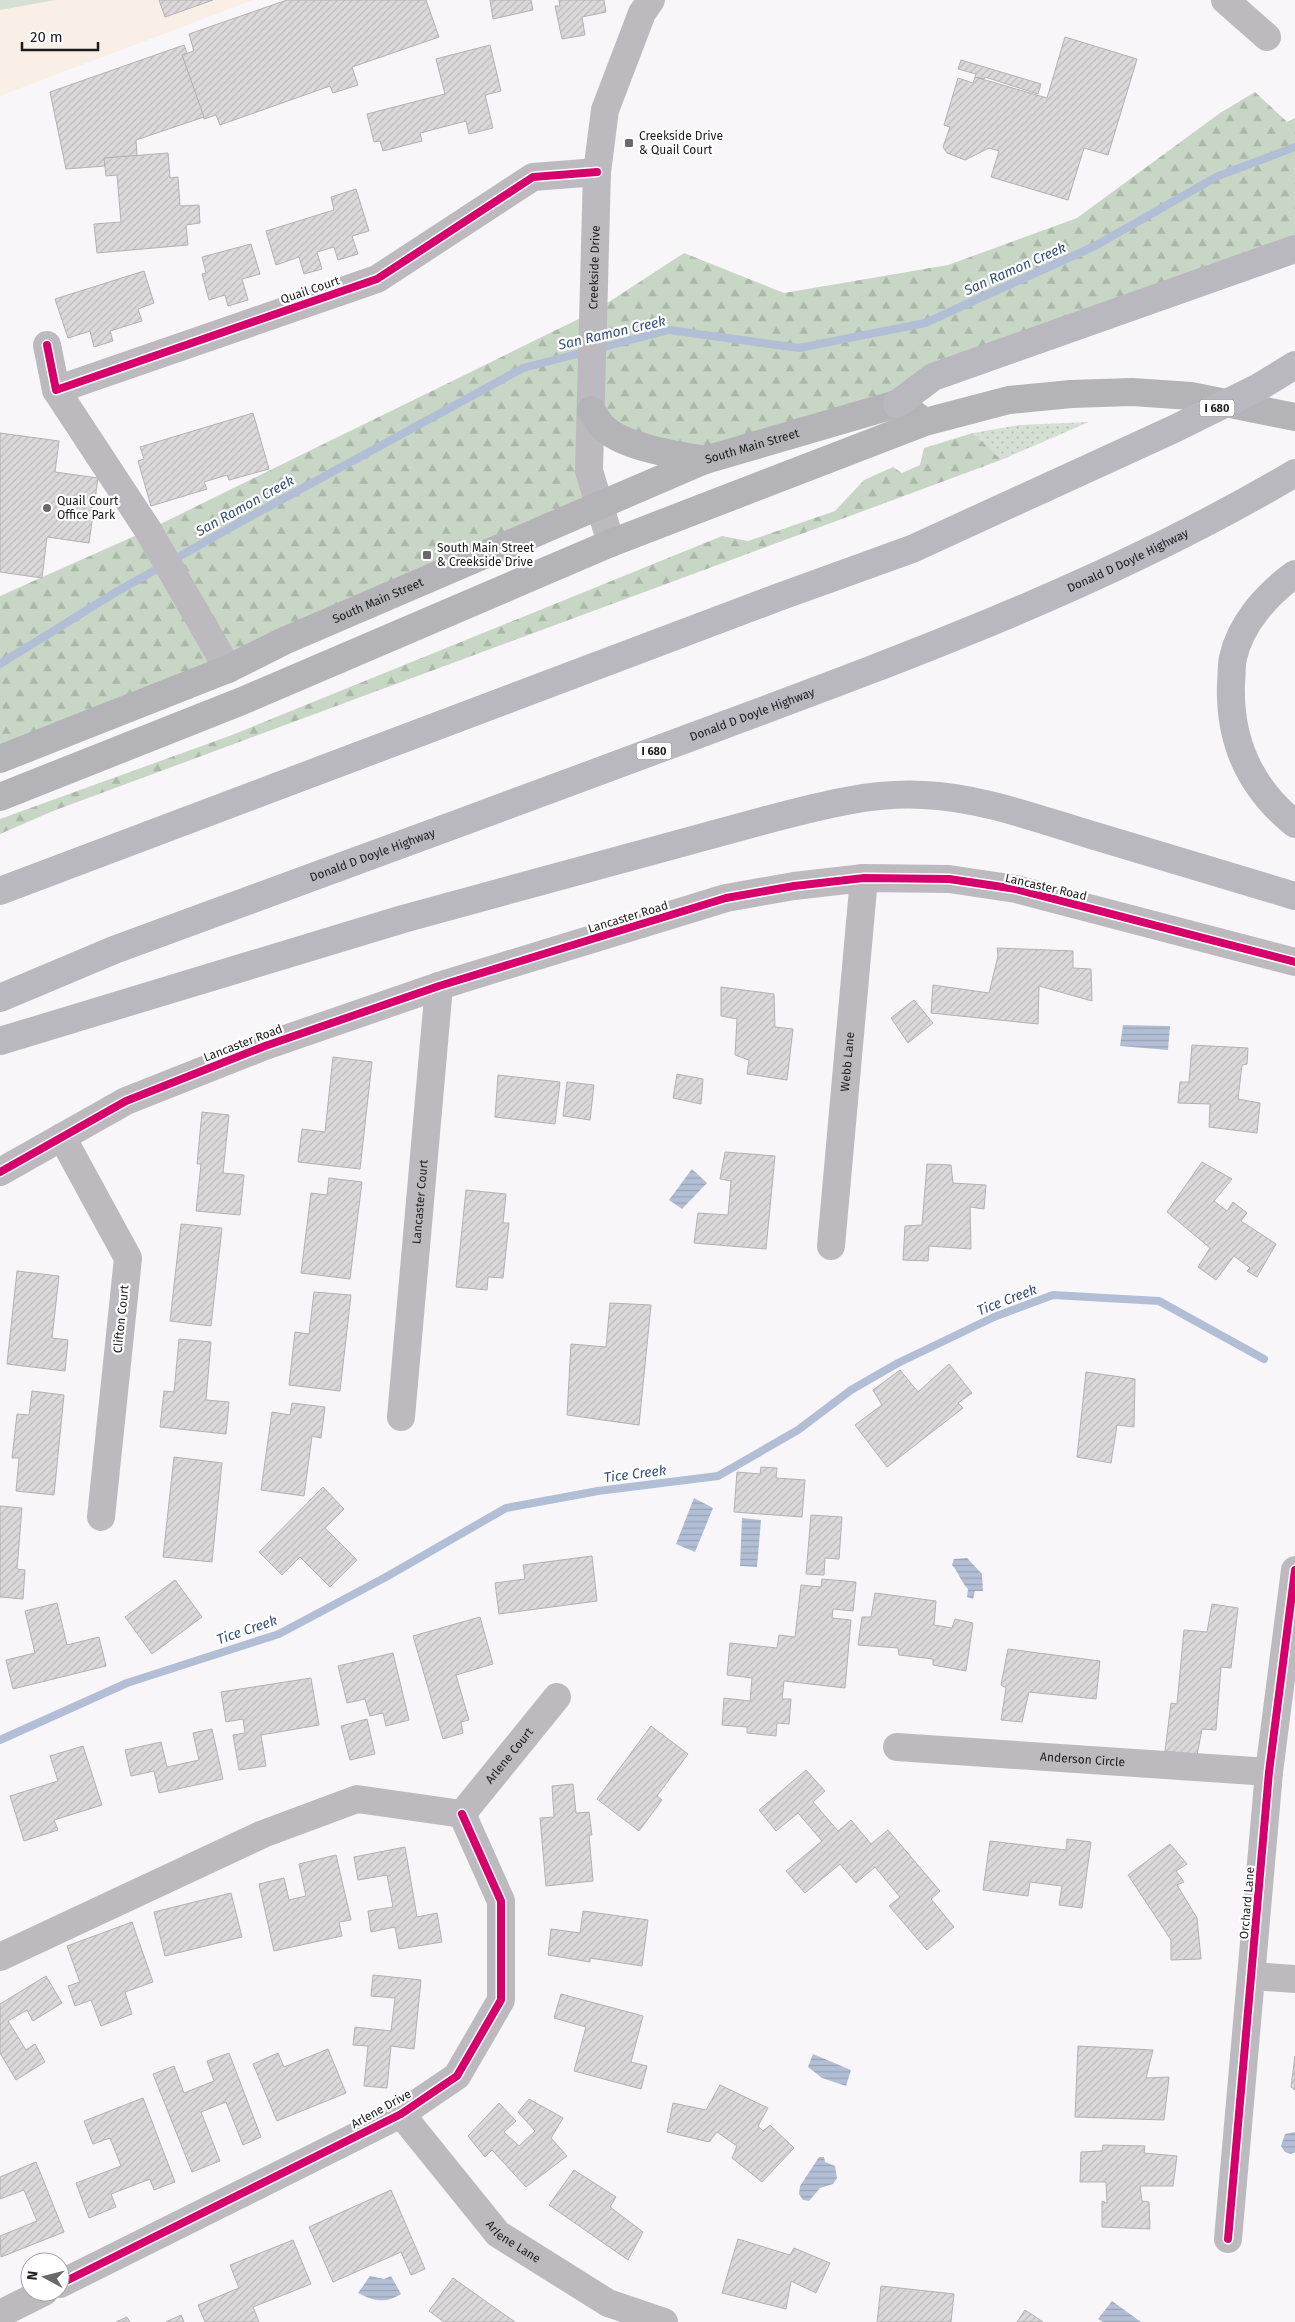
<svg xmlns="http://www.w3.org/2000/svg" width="1295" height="2322" viewBox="0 0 1295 2322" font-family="'Fira Sans',sans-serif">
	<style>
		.education { fill: #f9efe6 }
		.grass { fill: url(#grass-dots) }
		.forest { fill: url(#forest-firs) }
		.pitch { fill: #d5dfd4 }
		.water { fill: url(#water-rules) }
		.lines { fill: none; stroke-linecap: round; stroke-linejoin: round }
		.stream { stroke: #b1bed5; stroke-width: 8 }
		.building { fill: url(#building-hatch); stroke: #b3b1b2 }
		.minor { stroke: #bcbabf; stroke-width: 28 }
		.major { stroke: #b3b3b8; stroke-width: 28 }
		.highway { stroke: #b8b8be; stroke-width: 28 }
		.cycleway-casing { stroke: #fff; stroke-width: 11 }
		.cycleway { stroke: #d6006c; stroke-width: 8 }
		.poi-dot { fill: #6a686a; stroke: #fff; stroke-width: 2 }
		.labels { text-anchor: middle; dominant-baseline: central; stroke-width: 4.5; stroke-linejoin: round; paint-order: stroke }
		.shield { fill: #fff; stroke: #616061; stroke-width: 1 }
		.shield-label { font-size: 11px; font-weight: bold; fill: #1d1c1d }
		.poi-label { font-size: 12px; fill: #1d1c1d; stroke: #fff; text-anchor: start }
		.street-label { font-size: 12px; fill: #1d1c1d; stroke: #fff }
		.water-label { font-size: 14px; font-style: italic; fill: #35507d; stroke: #fff }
	</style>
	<defs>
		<pattern id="grass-dots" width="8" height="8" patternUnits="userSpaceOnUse" patternTransform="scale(1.25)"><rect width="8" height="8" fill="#d5dfd4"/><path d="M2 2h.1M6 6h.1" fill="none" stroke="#b6bfb6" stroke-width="1.8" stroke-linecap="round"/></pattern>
		<pattern id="forest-firs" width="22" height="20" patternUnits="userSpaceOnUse" patternTransform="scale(1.25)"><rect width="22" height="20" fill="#c8d6c5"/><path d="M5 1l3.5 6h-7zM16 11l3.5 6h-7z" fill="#abb7a9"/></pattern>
		<pattern id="water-rules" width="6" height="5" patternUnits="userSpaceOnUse" patternTransform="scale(1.25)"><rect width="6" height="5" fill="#b1bed5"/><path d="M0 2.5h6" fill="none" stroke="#98a3b6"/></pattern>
		<pattern id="building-hatch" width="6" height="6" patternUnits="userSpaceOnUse" patternTransform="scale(1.25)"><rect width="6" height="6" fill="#dbd9da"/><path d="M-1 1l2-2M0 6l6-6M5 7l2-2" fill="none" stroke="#bcbabb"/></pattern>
	</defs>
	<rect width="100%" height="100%" fill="#f8f6f9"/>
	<path class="education" d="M0 0H253L0 96Z"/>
	<path class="grass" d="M1089 422 1001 460 973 433 1019 425Z"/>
	<g class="forest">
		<path d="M1255 92 1287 122 1295 118V249L705 460 603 427 599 505 0 759V596L148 530 595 311 684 253 784 293 948 265 1077 218 1220 113Z"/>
		<path d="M973 433 1001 460 53 811 0 834V819L232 735 722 536 748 541 835 511 864 480 893 467 902 473 920 465 924 448Z"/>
	</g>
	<path class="pitch" d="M0 0H55L0 10Z"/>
	<g class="water">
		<path d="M1123 1025 1170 1026 1168 1050 1120 1046Z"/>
		<path d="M692 1169 707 1183 682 1209 669 1200Z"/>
		<path d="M694 1498 713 1508 695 1552 676 1544Z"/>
		<path d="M742 1518 761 1520 757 1567 740 1566Z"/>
		<path d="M967 1558 982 1574 983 1591H975L973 1599 967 1597 968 1589C961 1582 959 1573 952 1565L954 1559Z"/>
		<path d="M813 2054 851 2070 846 2086 822 2078 808 2067Z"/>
		<path d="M1295 2132V2152L1291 2154 1285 2152 1281 2146 1285 2134Z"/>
		<path d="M819 2157H824L825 2162 835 2166 837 2178 833 2184 820 2188 809 2201 803 2200 799 2194 800 2186Z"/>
		<path d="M370 2276 384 2279 391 2276 401 2294C386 2304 373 2301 358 2293Z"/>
		<path d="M1112 2301 1141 2322H1103L1098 2319Z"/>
	</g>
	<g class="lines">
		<g class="stream">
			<path d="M0 664 116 592 237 524 523 368 669 330 799 348 925 323 1095 246 1218 176 1295 147"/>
			<path d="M0 1740 127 1683 279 1634 386 1577 506 1508 598 1491 718 1476 798 1430 851 1390 898 1363 994 1317 1053 1295 1159 1301 1264 1359"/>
		</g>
	</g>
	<g class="building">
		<path d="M159 0H213L165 17Z"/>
		<path d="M287 0H426L439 37 352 67 358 85 333 93 330 86 220 125 216 115 204 119 182 55 194 51 189 34Z"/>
		<path d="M490 0H531L533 10 493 19Z"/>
		<path d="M559 0H604L606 12 582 17 585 35 562 39 555 6H560Z"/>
		<path d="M1065 37 1137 59 1108 155 1084 148 1068 200 991 177 999 151 989 148 965 160 947 153 943 147 950 127 944 125 958 78 973 83 975 77 1047 98Z"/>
		<path d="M184 45 187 53 182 55 204 117 136 140 137 156 104 158 105 166 66 169 50 92Z"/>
		<path d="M490 45 501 91 485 95 493 128 469 134 466 121 420 133 422 141 383 151 380 141 374 142 367 114 445 94 436 59Z"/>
		<path d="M961 60 1041 84 1038 94 985 77 984 79 975 77 976 74 958 69Z"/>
		<path d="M168 153 170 178 178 177 180 206 199 205 200 223 186 225 188 245 97 253 94 224 121 222 117 175 106 176 104 158Z"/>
		<path d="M356 189 369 231 352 236 358 254 338 260 334 247 317 252 322 269 304 274 299 257 276 265 266 231 334 210 331 197Z"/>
		<path d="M251 244 260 274 242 279 248 300 228 306 225 295 209 300 202 274 206 273 202 257Z"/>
		<path d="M144 271 154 303 138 309 142 321 110 331 113 341 94 347 90 331 68 338 55 299Z"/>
		<path d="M253 413 269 469 229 480 227 475 204 482 207 489 151 506 138 461 144 459 140 447Z"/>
		<path d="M0 433 59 441 55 472 98 478 89 543 47 537 42 578 0 572Z"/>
		<path d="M997 948 1073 951V968L1091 969 1092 1001 1039 986 1038 1024 931 1013 933 985 989 993 998 956Z"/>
		<path d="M721 987 774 994 775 1027 793 1029 787 1080 747 1074 749 1060 735 1055 737 1019 721 1016Z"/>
		<path d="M914 1000 933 1023 908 1043 891 1018Z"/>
		<path d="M1192 1045 1248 1048 1247 1064 1242 1065 1238 1099 1260 1103 1257 1133 1209 1127 1210 1104 1178 1103 1180 1082H1189Z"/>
		<path d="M333 1057 372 1062 360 1169 298 1162 302 1129 325 1132Z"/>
		<path d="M677 1074 703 1079 701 1104 673 1098Z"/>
		<path d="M498 1075 560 1082 555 1124 495 1117Z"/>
		<path d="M567 1082 594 1085 590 1120 563 1116Z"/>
		<path d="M202 1112 229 1115 223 1173 244 1175 240 1215 196 1211 201 1164H197Z"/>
		<path d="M725 1152 775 1156 766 1249 694 1243 698 1213 728 1215 731 1181 720 1179Z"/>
		<path d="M1202 1162 1232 1179 1214 1201 1227 1211 1233 1202 1247 1213 1241 1221 1276 1244 1257 1277 1247 1271 1250 1268 1234 1256 1216 1280 1198 1267 1210 1248 1167 1212Z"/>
		<path d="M927 1164 951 1165 953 1183 986 1185 984 1209 970 1207 971 1249 929 1246 928 1261 903 1260 905 1226 922 1225Z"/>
		<path d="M329 1178 362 1182 350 1279 301 1273 311 1193 327 1195Z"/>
		<path d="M466 1190 506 1194 503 1223H509L503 1278 488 1277 487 1290 456 1287Z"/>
		<path d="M181 1224 222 1228 211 1326 170 1321Z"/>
		<path d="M17 1271 59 1276 52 1338 68 1340 65 1371 7 1364Z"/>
		<path d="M314 1292 351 1295 340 1391 289 1385 295 1332 309 1334Z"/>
		<path d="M610 1303 651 1305 639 1425 567 1415 571 1344 606 1347Z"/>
		<path d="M179 1339 211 1342 206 1400 229 1402 226 1434 160 1427 164 1391 174 1392Z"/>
		<path d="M949 1364 972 1393 958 1403 963 1408 887 1467 855 1425 882 1405 873 1390 900 1370 918 1392Z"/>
		<path d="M1086 1372 1135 1379 1134 1427 1117 1425 1111 1463 1077 1457Z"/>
		<path d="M32 1391 64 1395 54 1495 16 1491 19 1458H12L17 1414 29 1415Z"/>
		<path d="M292 1403 325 1407 321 1438 312 1436 304 1496 261 1490 272 1412 290 1415Z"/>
		<path d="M174 1457 222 1463 212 1562 163 1557Z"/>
		<path d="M761 1467 777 1468 776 1478 805 1480 802 1517 734 1512 737 1472 760 1474Z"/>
		<path d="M323 1487 344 1509 325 1528 357 1560 330 1587 300 1557 282 1575 259 1552Z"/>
		<path d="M0 1506 22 1508 17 1569 25 1570 23 1599 0 1597Z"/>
		<path d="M811 1515 842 1517 839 1559 825 1558 824 1575 806 1574Z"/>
		<path d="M592 1556 597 1601 499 1614 495 1583 525 1579 523 1565Z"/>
		<path d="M822 1579 856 1582 853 1611 833 1609 832 1618 851 1620 845 1688 784 1681 782 1699H791L789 1724 777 1723 776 1736 747 1733V1727L722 1725 724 1698 750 1701 752 1678 727 1675 730 1643 777 1648 779 1635 795 1637 801 1585 821 1587Z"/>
		<path d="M175 1580 202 1617 152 1654 125 1617Z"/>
		<path d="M875 1593 936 1601 934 1625 952 1628 955 1619 973 1623 966 1671 933 1665V1659L899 1655 898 1648 858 1645 862 1617H871Z"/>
		<path d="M57 1603 67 1645 99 1637 106 1666 13 1689 6 1660 35 1653 25 1611Z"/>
		<path d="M1212 1604 1238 1608 1231 1668 1221 1667 1216 1730 1202 1729 1197 1755 1165 1751 1171 1703 1177 1704 1184 1630 1207 1632Z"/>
		<path d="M480 1617 493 1664 456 1675 469 1720 461 1722 463 1733 443 1739 413 1636Z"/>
		<path d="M1008 1649 1100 1661 1096 1699 1029 1692 1022 1722 1001 1720 1006 1688 1001 1685Z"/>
		<path d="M393 1653 409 1720 386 1726 383 1713 370 1716 365 1699 347 1703 338 1666Z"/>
		<path d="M311 1678 319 1725 261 1735 266 1766 239 1770 233 1735 245 1733 243 1719 226 1722 221 1692Z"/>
		<path d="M367 1719 375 1754 350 1760 341 1726Z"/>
		<path d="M651 1726 688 1754 657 1796 662 1800 639 1831 597 1799Z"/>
		<path d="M212 1729 223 1779 159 1793 154 1771 131 1776 125 1750 161 1742 167 1767 199 1760 193 1733Z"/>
		<path d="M83 1746 102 1805 54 1820 58 1830 24 1841 10 1796 58 1781 50 1756Z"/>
		<path d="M806 1770 825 1791 813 1802 838 1831 851 1820 871 1844 888 1830 940 1891 931 1899 954 1927 927 1950 889 1906 900 1897 875 1867 856 1883 840 1864 805 1893 786 1871 822 1841 798 1813 776 1831 759 1810Z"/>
		<path d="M573 1784 576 1813 589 1812 592 1835H589L593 1881 546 1886 540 1818 554 1817 552 1786Z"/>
		<path d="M1067 1839 1091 1842 1082 1908 1059 1905 1062 1886 1030 1882 1028 1896 983 1890 990 1841 1066 1850Z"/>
		<path d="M1170 1844 1187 1864 1176 1871 1184 1882 1177 1885 1197 1918 1201 1959 1171 1960V1940L1128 1875Z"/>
		<path d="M405 1847 417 1917 437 1913 442 1942 399 1949 395 1927 371 1932 368 1911 393 1907 387 1875 358 1880 354 1857Z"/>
		<path d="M336 1855 351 1920 339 1922 342 1936 274 1951 259 1884 284 1878 289 1900 306 1896 299 1864Z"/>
		<path d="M231 1893 242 1937 165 1956 154 1912Z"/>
		<path d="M583 1911 648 1920 642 1966 590 1958V1962L548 1955 551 1929 580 1933Z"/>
		<path d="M132 1922 153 1982 125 1992 132 2014 101 2026 91 2000 75 2006 68 1986 80 1982 67 1946Z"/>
		<path d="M373 1975 421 1980 414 2049 391 2046 387 2088 364 2086 368 2046 353 2045 355 2027 391 2031 395 1998 371 1996Z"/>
		<path d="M46 1976 62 2003 33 2021 27 2010 8 2021 26 2050 35 2044 45 2062 16 2080 0 2053V2004Z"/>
		<path d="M561 1994 643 2016 631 2062 647 2066 641 2089 574 2071 586 2027 554 2018Z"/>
		<path d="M1078 2046 1153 2050 1146 2078 1169 2077 1164 2120 1075 2117Z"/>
		<path d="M328 2049 346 2093 277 2121 253 2064 278 2053 284 2067Z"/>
		<path d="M229 2053 261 2137 243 2145 226 2102 201 2112 220 2161 192 2172 153 2074 174 2066 184 2093 214 2081 207 2061Z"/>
		<path d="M1295 2056V2090L1291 2087Z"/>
		<path d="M720 2085 768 2108 758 2126 763 2131 770 2125 794 2148 762 2182 732 2158 737 2146 717 2132 709 2142 667 2132 673 2103 706 2110Z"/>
		<path d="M143 2098 175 2182 154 2190 150 2179 111 2194 116 2207 89 2218 76 2183 121 2166 110 2138 93 2144 84 2121Z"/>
		<path d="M529 2099 563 2118 551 2138 567 2156 526 2187 492 2150 485 2157 468 2136 499 2103 516 2121 504 2132 519 2146 535 2131 518 2112Z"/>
		<path d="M1103 2145 1145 2146 1144 2153 1177 2156 1173 2186H1140L1142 2201 1149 2202 1150 2229 1102 2227V2201L1107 2203 1106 2182H1080L1081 2152 1102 2151Z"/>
		<path d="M36 2162 64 2232 1 2257 0 2236 37 2221 24 2190 0 2199V2177Z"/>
		<path d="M574 2170 616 2197 610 2207 643 2232 628 2260 549 2205Z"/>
		<path d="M391 2190 425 2269 411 2275 401 2252 333 2282 309 2227Z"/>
		<path d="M738 2239 790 2255 794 2248 830 2263 816 2293 791 2281 786 2309 722 2293Z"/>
		<path d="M293 2240 311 2284 253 2307 259 2322H205L198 2305 239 2288 230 2265Z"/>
		<path d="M453 2278 515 2322H444L429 2311Z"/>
		<path d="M881 2286 954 2294 951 2322H877Z"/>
		<path d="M1025 2310 1043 2322H1017Z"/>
		<path d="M181 2315 184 2322H166Z"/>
		<path d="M127 2317 130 2322H116Z"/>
	</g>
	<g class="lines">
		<g class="minor">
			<path d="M1225 0 1267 37"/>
			<path d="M47 345 56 390 377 279 533 177 597 172"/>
			<path d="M56 390 148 530 228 669"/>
			<path id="s1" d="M611 543 589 471 597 172 605 110 642 13 651 0"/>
			<path d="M62 1137 128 1258 101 1517"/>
			<path d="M0 1172 126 1101 265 1046 439 986 726 898 794 886 864 878 949 879 1016 889 1295 962"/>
			<path id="s2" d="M831 1246 864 878"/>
			<path id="s3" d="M401 1417 439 986"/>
			<path id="s4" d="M897 1747 1269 1772"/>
			<path id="s5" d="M462 1814 557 1697"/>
			<path d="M0 1957 263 1834 357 1799 462 1814"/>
			<path d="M1252 1976 1295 1979"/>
			<path id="s6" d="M401 2114 498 2234 608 2303 664 2322"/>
			<path d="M1228 2239 1269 1772 1295 1570"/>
			<path d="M60 2284 401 2114 457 2076 501 2000V1901L462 1814"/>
			<path d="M0 2314 44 2292"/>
		</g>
		<g class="major">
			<path d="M591 410C594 415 598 421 602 426 621 447 677 455 705 460"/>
			<path id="s7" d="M0 759 228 669 284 641 705 460 897 404 918 417"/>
			<path d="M0 797 242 701 611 543 925 422 1009 400 1071 394 1132 392 1191 396 1295 417"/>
		</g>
		<g class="highway">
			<path d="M897 404 933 377 1295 249"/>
			<path d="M1295 574C1268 593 1240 624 1233 658 1231 666 1232 676 1231 684 1229 742 1250 788 1295 824"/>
			<path d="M0 891 779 597 912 549 1174 429 1259 387 1295 365"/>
			<path id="s8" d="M0 998 114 950C308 879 503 807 697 735 899 660 1110 583 1295 473"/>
			<path d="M0 1041 403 919 766 820C816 807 870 792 923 795 978 797 1032 817 1085 833 1155 854 1225 875 1295 896"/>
		</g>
		<g class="cycleway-casing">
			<g id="cycleway">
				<path d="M47 345 56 390 377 279 533 177 597 172"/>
				<path d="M0 1172 126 1101 265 1046 439 986 726 898 794 886 864 878 949 879 1016 889 1295 962"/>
				<path d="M1228 2239 1269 1772 1295 1570"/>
				<path d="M60 2284 401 2114 457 2076 501 2000V1901L462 1814"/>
			</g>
		</g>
		<use href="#cycleway" class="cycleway"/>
	</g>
	<g class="poi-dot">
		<rect x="624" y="138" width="10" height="10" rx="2.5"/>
		<circle cx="47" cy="508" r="5"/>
		<rect x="422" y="550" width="10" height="10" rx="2.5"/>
	</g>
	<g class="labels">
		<g class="shield">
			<rect x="1199.5" y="399.5" width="35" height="17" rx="4"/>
			<rect x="636.5" y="742.5" width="35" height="17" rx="4"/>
		</g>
		<g class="shield-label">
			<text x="1217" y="408">I 680</text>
			<text x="654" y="751">I 680</text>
		</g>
		<g class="poi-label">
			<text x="639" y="136">Creekside Drive<tspan x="639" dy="14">&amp; Quail Court</tspan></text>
			<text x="57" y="501">Quail Court<tspan x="57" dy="14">Office Park</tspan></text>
			<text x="437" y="548">South Main Street<tspan x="437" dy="14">&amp; Creekside Drive</tspan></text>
		</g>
		<g class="street-label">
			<text stroke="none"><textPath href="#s1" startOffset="279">Creekside Drive</textPath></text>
			<text transform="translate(310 290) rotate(-19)">Quail Court</text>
			<text stroke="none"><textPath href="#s7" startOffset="815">South Main Street</textPath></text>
			<text stroke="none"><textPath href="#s8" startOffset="1210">Donald D Doyle Highway</textPath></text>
			<text stroke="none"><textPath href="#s7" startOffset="410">South Main Street</textPath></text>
			<text stroke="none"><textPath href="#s8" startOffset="804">Donald D Doyle Highway</textPath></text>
			<text stroke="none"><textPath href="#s8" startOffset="399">Donald D Doyle Highway</textPath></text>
			<text transform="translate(1046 887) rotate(13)">Lancaster Road</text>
			<text transform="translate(628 917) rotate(-17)">Lancaster Road</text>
			<text transform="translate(243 1043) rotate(-21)">Lancaster Road</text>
			<text stroke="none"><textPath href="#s2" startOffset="185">Webb Lane</textPath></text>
			<text stroke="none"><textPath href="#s3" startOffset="216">Lancaster Court</textPath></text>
			<text transform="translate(121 1319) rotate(-84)">Clifton Court</text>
			<text stroke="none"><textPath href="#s5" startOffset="75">Arlene Court</textPath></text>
			<text stroke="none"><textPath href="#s4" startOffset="186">Anderson Circle</textPath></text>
			<text transform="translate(1247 1903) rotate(-85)">Orchard Lane</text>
			<text transform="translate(381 2109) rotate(-29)">Arlene Drive</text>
			<text stroke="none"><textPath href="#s6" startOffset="171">Arlene Lane</textPath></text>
		</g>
		<g class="water-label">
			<text transform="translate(1015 269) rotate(-24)">San Ramon Creek</text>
			<text transform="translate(612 333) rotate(-13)">San Ramon Creek</text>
			<text transform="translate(245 506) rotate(-29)">San Ramon Creek</text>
			<text transform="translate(1007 1300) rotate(-21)">Tice Creek</text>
			<text transform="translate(635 1474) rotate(-7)">Tice Creek</text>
			<text transform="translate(247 1630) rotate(-19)">Tice Creek</text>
		</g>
	</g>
	<g transform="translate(45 2277) rotate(277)"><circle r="24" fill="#ffffff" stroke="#a5a4a5"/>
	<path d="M0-4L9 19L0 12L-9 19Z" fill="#6a686a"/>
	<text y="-8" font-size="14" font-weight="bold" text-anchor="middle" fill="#1d1c1d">N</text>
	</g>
	<path d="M22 42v8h76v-8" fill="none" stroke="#1d1c1d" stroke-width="2.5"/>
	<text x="30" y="42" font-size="15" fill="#1d1c1d" stroke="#ffffff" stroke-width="4" paint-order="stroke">20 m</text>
</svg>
